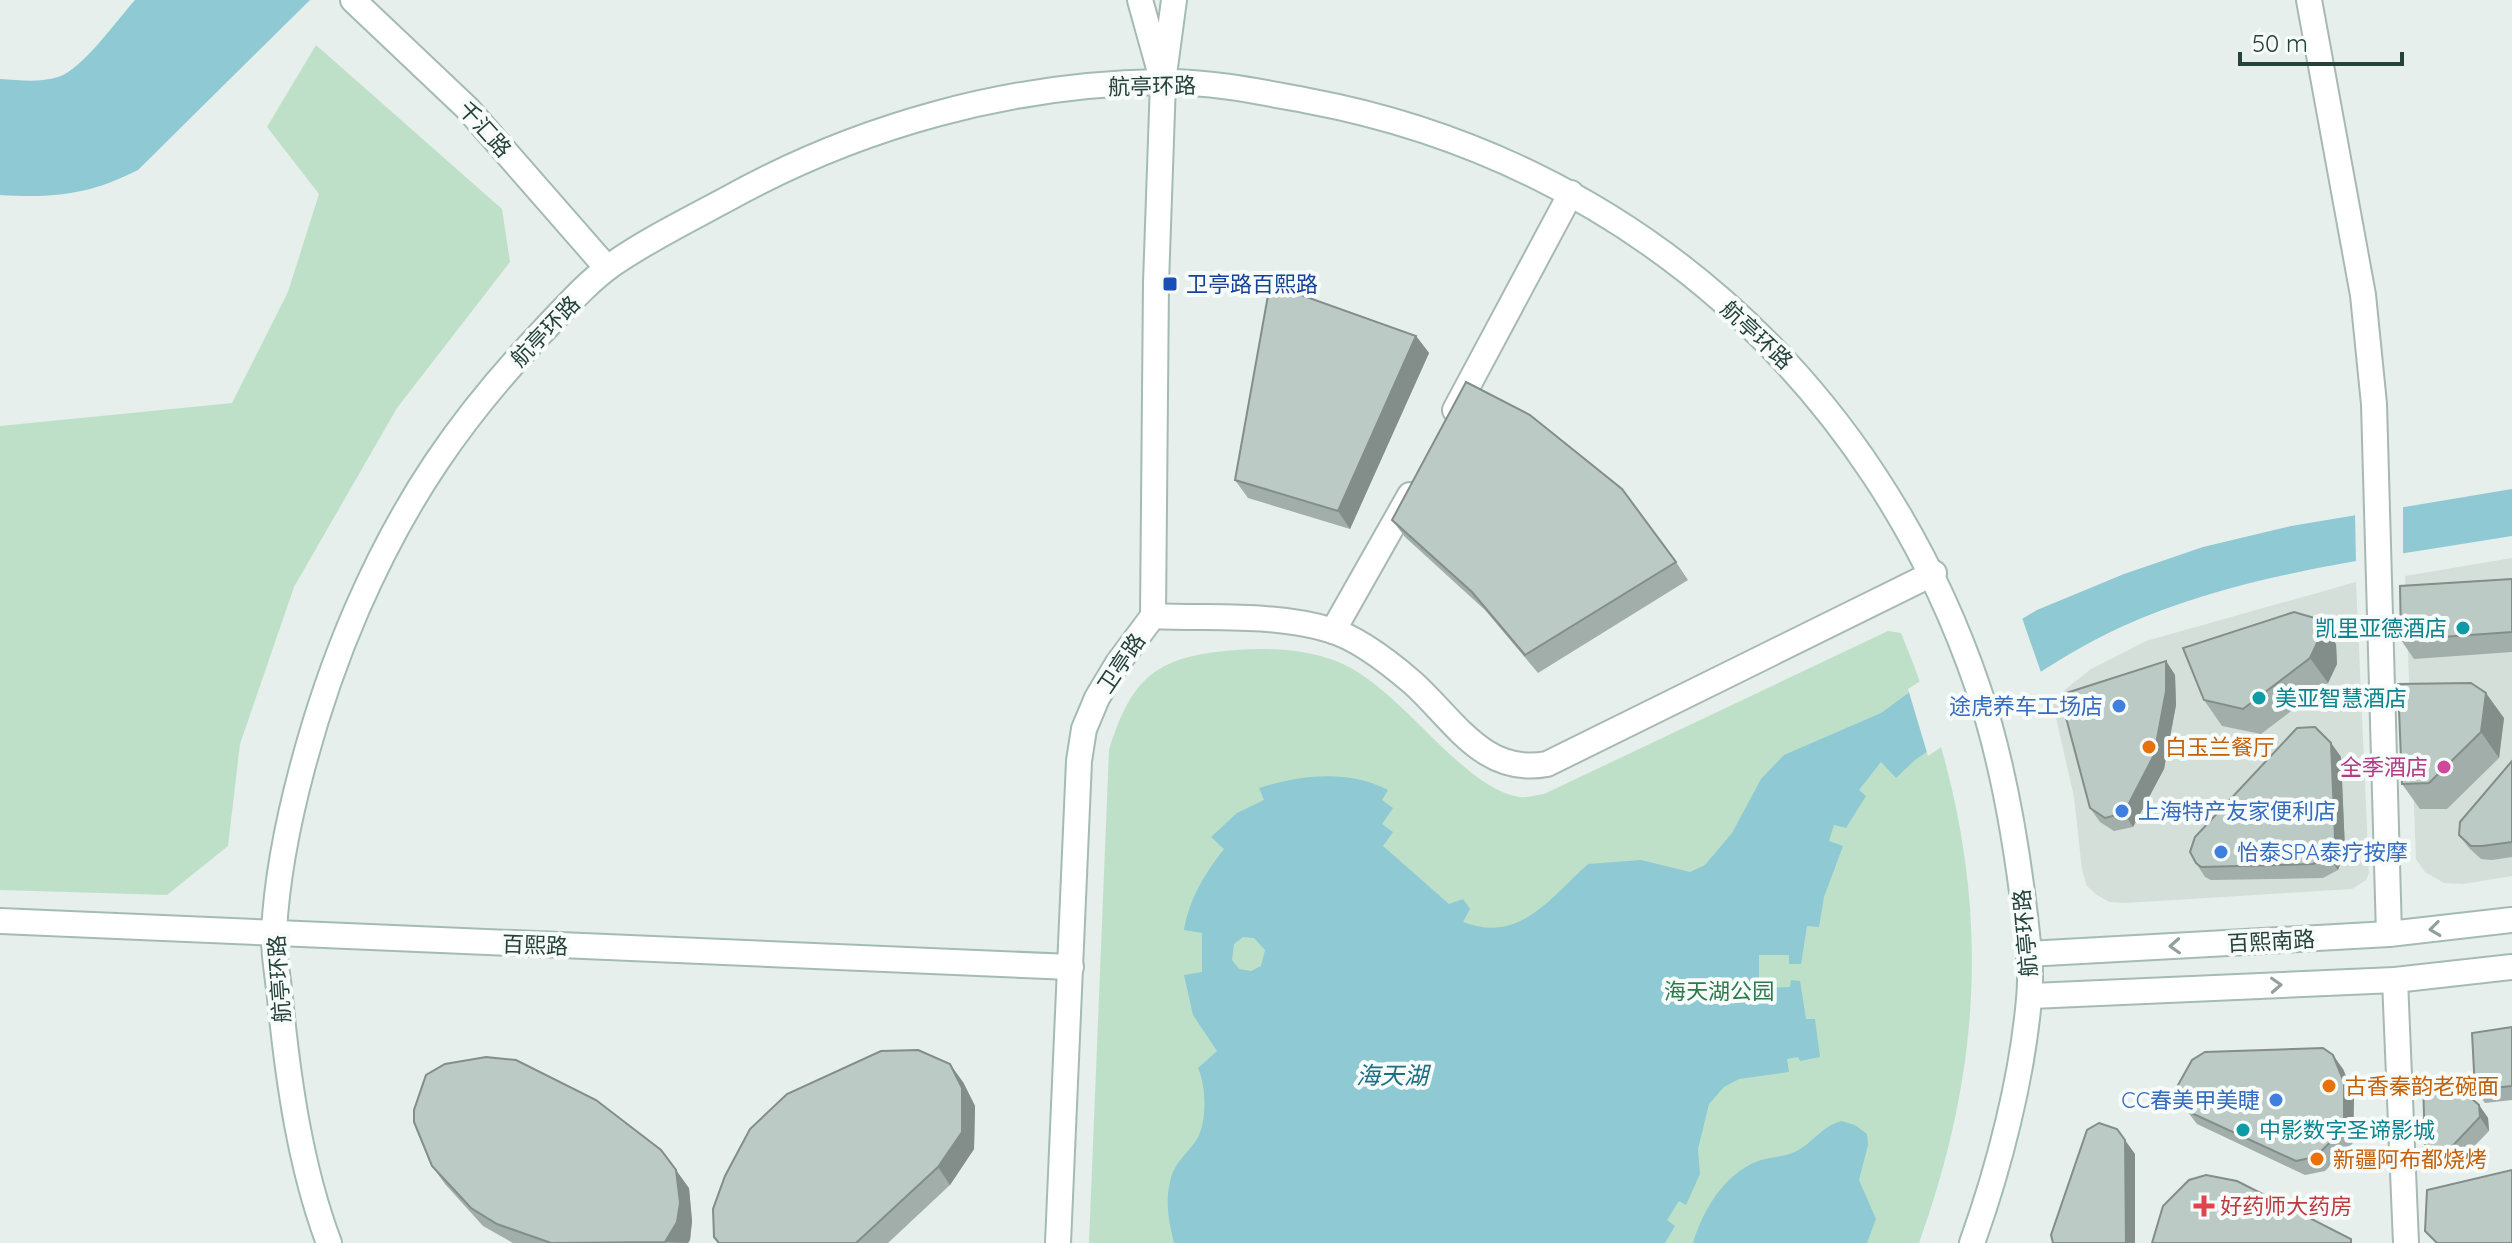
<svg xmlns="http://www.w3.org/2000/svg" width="2512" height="1243" viewBox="0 0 2512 1243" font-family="Quicksand,'Noto Sans SC',sans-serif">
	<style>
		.built { fill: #d4dfda }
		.green { fill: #bfe0c8 }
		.water { fill: #8ec9d4; fill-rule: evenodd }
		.pier { fill: #e6efeb }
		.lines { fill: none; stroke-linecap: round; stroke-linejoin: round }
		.street-casing { stroke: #a8b8b2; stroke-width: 28 }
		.secondary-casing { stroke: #a4bbb3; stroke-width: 28 }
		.street { stroke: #fff; stroke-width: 24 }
		.secondary { stroke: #fff; stroke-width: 24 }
		.wall { fill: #a1aea9 }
		.shaded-wall { fill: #838d89 }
		.building { fill: #bbcac4; stroke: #838d89; stroke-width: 2 }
		.oneway { stroke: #92a09c }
		.transit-dot { fill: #1a4fb4; stroke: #f7fbf9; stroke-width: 3 }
		.culture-dot { fill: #0f9aa8; stroke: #f7fbf9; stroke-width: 3 }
		.shop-dot { fill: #3f7fe0; stroke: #f7fbf9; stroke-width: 3 }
		.food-dot { fill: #e8710a; stroke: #f7fbf9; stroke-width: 3 }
		.hotel-dot { fill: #d1479c; stroke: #f7fbf9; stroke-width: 3 }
		.health-dot { fill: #e0444e; stroke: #f7fbf9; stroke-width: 3 }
		.labels { text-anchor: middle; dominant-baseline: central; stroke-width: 8; stroke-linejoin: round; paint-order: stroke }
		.street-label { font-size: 22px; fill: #24423a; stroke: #f7fbf9 }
		.transit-label { font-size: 22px; fill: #164399; stroke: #f7fbf9; text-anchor: start }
		.culture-label { font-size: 22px; fill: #0d838f; stroke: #f7fbf9; text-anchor: start }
		.shop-label { font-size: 22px; fill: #366cbe; stroke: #f7fbf9; text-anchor: end }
		.food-label { font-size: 22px; fill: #c56008; stroke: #f7fbf9; text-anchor: start }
		.hotel-label { font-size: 22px; fill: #b23c85; stroke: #f7fbf9; text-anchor: end }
		.park-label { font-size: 22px; fill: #2d7a4b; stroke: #f7fbf9 }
		.health-label { font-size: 22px; fill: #be3a42; stroke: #f7fbf9; text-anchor: start }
		.water-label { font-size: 24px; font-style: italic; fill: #1c6f80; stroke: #f7fbf9 }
	</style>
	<rect width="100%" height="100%" fill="#e6efeb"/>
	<g class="built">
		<path d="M2512 558V876L2463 884 2444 883 2425 872 2416 859 2405 576Z"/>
		<path d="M2356 582 2369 873 2366 880 2352 889 2125 903 2109 902 2097 895 2087 886 2082 870 2074 797 2052 700 2091 669 2146 641Z"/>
	</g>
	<g class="green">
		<path d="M316 45 502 209 510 262 397 408 294 587 240 744 228 846 167 895 0 890V426L232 403 288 292 319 194 267 127Z"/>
		<path d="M1888 631 1901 633C1988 842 1996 1030 1919 1243H1089L1109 750C1129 687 1149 660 1216 652 1256 647 1298 647 1336 661 1400 685 1461 789 1520 797 1528 798 1536 795 1544 794Z"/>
	</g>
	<g class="water">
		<path d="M135 0H310L138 170C89 195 54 198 0 195V79C19 80 39 83 58 77 82 70 117 20 135 0Z"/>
		<path d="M2512 489V536C2380 558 2243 572 2121 627 2047 661 1981 714 1915 760L1896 778 1881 762 1859 790 1866 796 1846 828 1834 825 1829 841 1843 846 1824 897 1819 927 1807 926 1801 964H1789V955H1759V988L1790 987 1791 980 1800 981 1806 1019H1815L1820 1057 1800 1061 1798 1057 1787 1059 1789 1072 1739 1079 1724 1087 1709 1104 1698 1149 1700 1174 1686 1205 1679 1201 1667 1220 1675 1226 1665 1243H1174C1169 1222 1165 1203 1170 1182 1174 1160 1192 1151 1199 1135 1207 1116 1206 1086 1198 1068L1217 1051 1193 1015 1184 975 1202 972V933L1184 930C1190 897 1204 875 1224 849L1211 837 1237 813 1264 800 1259 788C1301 775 1348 769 1388 790L1382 800 1393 808 1382 824 1393 832 1383 846 1449 904 1463 899 1470 909 1463 922C1520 944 1550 898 1588 864L1641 860 1690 872 1705 865 1732 833 1761 779 1784 755 1881 713 1955 659 2037 610 2124 574 2203 547 2291 526ZM1243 937 1254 938 1265 950 1261 966 1251 971 1239 969 1232 960 1234 944Z"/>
		<path d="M1841 1121 1855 1125 1867 1134 1868 1145 1859 1180 1876 1219 1867 1243H1693C1703 1210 1724 1174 1758 1161 1770 1157 1783 1157 1795 1152 1813 1143 1821 1127 1841 1121Z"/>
	</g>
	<g class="pier">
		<path d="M2403 503V558L2356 566 2355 511Z"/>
		<path d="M2021 615 2043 678 1928 756 1908 689Z"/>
	</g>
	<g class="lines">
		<g class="street-casing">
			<g id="street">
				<path d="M2309 0 2363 295 2374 404 2389 934"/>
				<path d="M1455 410 1571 193"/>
				<path d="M1153 616C1212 619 1273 613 1330 630 1358 638 1391 664 1413 683 1454 720 1484 776 1547 764L1934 573"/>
				<path d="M1333 631 1410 495"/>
				<path d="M2395 980 2406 1243"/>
			</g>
		</g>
		<g class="secondary-casing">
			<g id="secondary">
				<path d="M353 0 468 109 607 268"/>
				<path d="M1140 0 1160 72"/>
				<path d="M0 921 1071 967"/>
				<path d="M2029 954 2389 934 2512 920"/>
				<path d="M2030 996 2395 980 2512 967"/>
				<path d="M329 1243C300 1166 288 1079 280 998 278 976 273 953 274 932 279 832 317 701 357 609 405 499 459 420 541 333 563 310 587 282 613 264 649 239 690 219 729 198 859 126 1010 84 1160 82 1209 81 1261 92 1309 101 1628 161 1874 382 1978 688 2003 761 2016 840 2025 916 2028 943 2032 972 2029 999 2022 1079 1999 1168 1972 1243"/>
				<path d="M1058 1243 1079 761 1084 729 1097 698 1118 663 1153 616 1156 283 1163 82 1174 0"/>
			</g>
		</g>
		<use href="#street" class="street"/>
		<use href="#secondary" class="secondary"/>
	</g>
	<g class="wall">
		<path d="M1416 336 1429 353 1350 529 1248 498 1235 480Z"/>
		<path d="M1392 520 1676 562 1688 580 1538 673 1485 610 1405 537Z"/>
		<path d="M2512 579V652L2414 659 2401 640Z"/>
		<path d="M2336 644 2337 664 2328 683 2261 734 2222 726 2204 700Z"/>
		<path d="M2166 661 2175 675 2176 705 2164 769 2133 827 2114 831 2100 822 2090 808Z"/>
		<path d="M2398 684 2504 718 2499 758 2447 809H2420L2402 784Z"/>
		<path d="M2331 743 2341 757 2345 850 2338 870 2323 878 2211 880 2205 877 2196 863Z"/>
		<path d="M2512 761V857L2492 860 2481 859 2469 848 2459 835Z"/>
		<path d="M2512 1027V1100L2485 1103 2475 1090Z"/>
		<path d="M2343 1069 2354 1096 2353 1143 2325 1171 2305 1175 2197 1124 2187 1111Z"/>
		<path d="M963 1082 975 1106 974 1149 950 1185 888 1243H718Z"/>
		<path d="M2479 1105 2488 1118 2489 1131 2454 1167 2434 1158 2425 1145Z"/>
		<path d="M432 1166 689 1188 692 1221 690 1240 688 1243H513L483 1226 445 1184Z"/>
	</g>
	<g class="shaded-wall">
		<path d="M1416 336 1429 353 1350 529 1338 511Z"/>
		<path d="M2318 619 2336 644 2337 664 2328 683 2310 658Z"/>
		<path d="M2166 661 2175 675 2176 705 2164 769 2133 827 2124 813Z"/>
		<path d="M2486 693 2504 718 2499 758 2481 732Z"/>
		<path d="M2331 743 2341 757 2345 850 2338 870 2328 856Z"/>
		<path d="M2333 1055 2343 1069 2354 1096 2353 1143 2344 1129Z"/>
		<path d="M950 1064 963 1082 975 1106 974 1149 950 1185 938 1167Z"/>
		<path d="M2479 1105 2488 1118 2489 1131 2480 1117Z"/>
		<path d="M2125 1140 2135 1154V1243H2126Z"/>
		<path d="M676 1170 689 1188 692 1221 690 1240 688 1243 665 1242Z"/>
	</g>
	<g class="building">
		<path d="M1270 284 1416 336 1338 511 1235 480Z"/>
		<path d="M1466 382 1530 415 1622 489 1676 562 1525 655 1472 592 1392 520Z"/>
		<path d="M2512 579V632L2401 640 2400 586Z"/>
		<path d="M2294 612 2318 619 2319 639 2310 658 2243 709 2204 700 2183 648Z"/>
		<path d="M2166 661V691L2154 755 2124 813 2105 818 2090 808 2060 695Z"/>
		<path d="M2471 683 2486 693 2481 732 2429 783 2402 784 2398 684Z"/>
		<path d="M2315 727 2331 743 2335 837 2328 856 2313 864 2201 867 2196 863 2190 852 2195 837 2297 728Z"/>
		<path d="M2512 761V842L2482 846H2471L2459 835 2460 822Z"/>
		<path d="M2512 1027V1086L2475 1090 2472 1033Z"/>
		<path d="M2323 1048 2333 1055 2344 1082V1129L2315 1157 2296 1161 2187 1111 2178 1085 2192 1060 2205 1052Z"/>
		<path d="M918 1050 950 1064 962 1088V1132L938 1167 856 1243H719L714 1237 713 1209 725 1176 750 1129 787 1094 881 1051Z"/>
		<path d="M486 1057 516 1060 596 1100 661 1150 676 1170 680 1203 677 1222 665 1242 551 1243 497 1224 471 1208 432 1166 414 1122V1110L426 1075 445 1064Z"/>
		<path d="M2447 1077 2479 1105 2480 1117 2445 1154 2425 1145 2423 1084Z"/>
		<path d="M2099 1123 2117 1129 2125 1140 2126 1243H2053L2051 1235 2087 1130Z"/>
		<path d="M2512 1170V1243H2437L2425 1231 2427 1190Z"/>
		<path d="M2206 1175 2237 1181 2351 1239V1243H2152L2163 1206 2189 1180Z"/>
	</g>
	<defs><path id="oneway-chevron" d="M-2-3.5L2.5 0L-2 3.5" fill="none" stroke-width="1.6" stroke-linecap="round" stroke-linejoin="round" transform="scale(2)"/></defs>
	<g class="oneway">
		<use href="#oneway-chevron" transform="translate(2435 929) rotate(173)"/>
		<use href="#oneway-chevron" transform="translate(2175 946) rotate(177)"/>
		<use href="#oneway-chevron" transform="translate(2276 985) rotate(-3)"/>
	</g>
	<rect class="transit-dot" x="1162" y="276" width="16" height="16" rx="4"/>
	<g class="culture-dot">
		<circle cx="2463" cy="628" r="8"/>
		<circle cx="2259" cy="698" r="8"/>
		<circle cx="2243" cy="1130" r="8"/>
	</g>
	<g class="shop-dot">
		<circle cx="2119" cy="706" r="8"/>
		<circle cx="2122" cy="811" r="8"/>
		<circle cx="2221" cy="852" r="8"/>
		<circle cx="2276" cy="1100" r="8"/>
	</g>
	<g class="food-dot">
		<circle cx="2149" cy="747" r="8"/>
		<circle cx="2329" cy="1086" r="8"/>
		<circle cx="2317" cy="1159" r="8"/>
	</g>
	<circle class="hotel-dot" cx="2444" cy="767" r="8"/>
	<path class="health-dot" d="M2200 1194h8v8h8v8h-8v8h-8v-8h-8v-8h8z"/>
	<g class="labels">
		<g class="street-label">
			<text transform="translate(1152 86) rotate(-1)">航亭环路</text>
			<text transform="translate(485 129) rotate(48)">千汇路</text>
			<text transform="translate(545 331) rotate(-46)">航亭环路</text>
			<text transform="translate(1757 335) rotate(43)">航亭环路</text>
			<text transform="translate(1121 663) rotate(-56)">卫亭路</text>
			<text transform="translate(2025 933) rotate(-95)">航亭环路</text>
			<text transform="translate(2271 941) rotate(-3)">百熙南路</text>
			<text transform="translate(535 945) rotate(2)">百熙路</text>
			<text transform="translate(279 979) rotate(-94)">航亭环路</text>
		</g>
		<g class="transit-label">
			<text x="1186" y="284">卫亭路百熙路</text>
		</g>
		<g class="culture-label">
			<text x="2447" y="628" text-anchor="end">凯里亚德酒店</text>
			<text x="2275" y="698">美亚智慧酒店</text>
			<text x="2259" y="1130">中影数字圣谛影城</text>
		</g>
		<g class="shop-label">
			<text x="2103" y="706">途虎养车工场店</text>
			<text x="2138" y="811" text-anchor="start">上海特产友家便利店</text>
			<text x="2237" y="852" text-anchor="start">怡泰SPA泰疗按摩</text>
			<text x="2260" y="1100">CC春美甲美睫</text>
		</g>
		<g class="food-label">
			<text x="2165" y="747">白玉兰餐厅</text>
			<text x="2345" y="1086">古香秦韵老碗面</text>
			<text x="2333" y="1159">新疆阿布都烧烤</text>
		</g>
		<g class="hotel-label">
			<text x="2428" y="767">全季酒店</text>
		</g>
		<g class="park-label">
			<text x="1719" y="991">海天湖公园</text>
		</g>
		<g class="health-label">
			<text x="2220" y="1206">好药师大药房</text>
		</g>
		<g class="water-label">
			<text x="1392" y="1075">海天湖</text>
		</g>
	</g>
	<path d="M2240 52v12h162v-12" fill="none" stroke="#24423a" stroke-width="4"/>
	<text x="2252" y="52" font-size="24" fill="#24423a" stroke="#f7fbf9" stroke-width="6" paint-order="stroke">50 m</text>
</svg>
